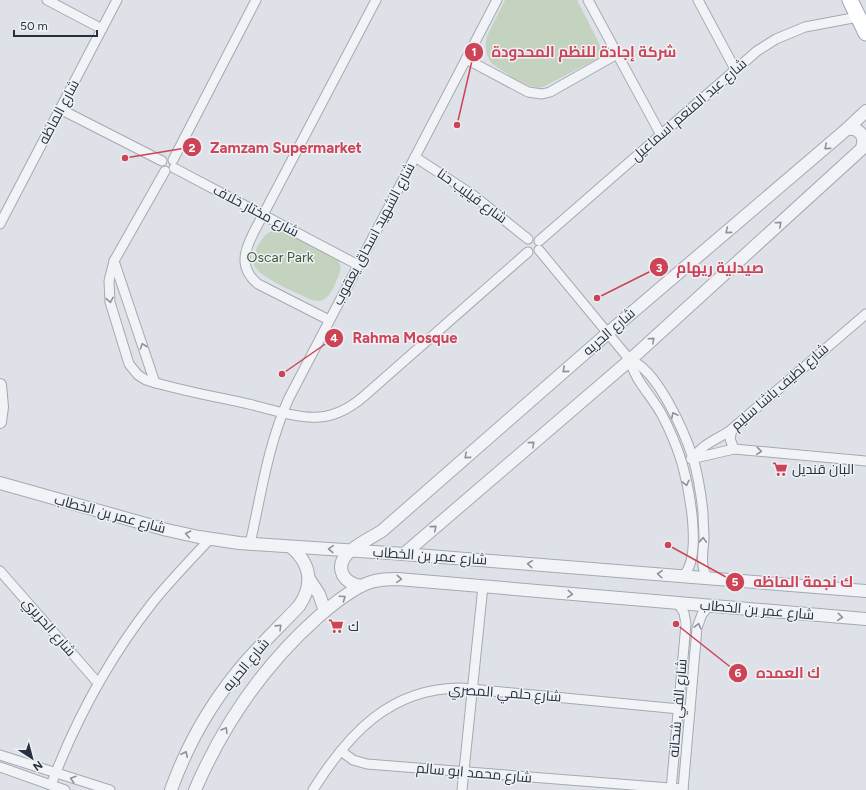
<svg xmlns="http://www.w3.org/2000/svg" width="866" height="790" viewBox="0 0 866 790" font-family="Figtree,Cairo,sans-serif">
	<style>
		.green { fill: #c4d2c0 }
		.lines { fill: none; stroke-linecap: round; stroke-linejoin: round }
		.minor-casing { stroke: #a4a9b2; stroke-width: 11 }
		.tertiary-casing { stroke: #a4a9b2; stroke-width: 14 }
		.primary-casing { stroke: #9ea6b3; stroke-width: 17 }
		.minor { stroke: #f1f3f6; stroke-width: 9 }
		.tertiary { stroke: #f1f3f6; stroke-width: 12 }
		.primary { stroke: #fff; stroke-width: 15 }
		.oneway { stroke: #8c929a }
		.labels { text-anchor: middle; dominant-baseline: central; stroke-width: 3; stroke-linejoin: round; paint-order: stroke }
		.street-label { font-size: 14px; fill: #28303f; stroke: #eef1f5 }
		.park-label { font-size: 14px; fill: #3c5a35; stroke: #eef1f5 }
		.poi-label { font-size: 14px; fill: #28303f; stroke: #eef1f5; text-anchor: start }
		.leader { fill: none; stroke: #cd4457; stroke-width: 1.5 }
		.callout-dot { fill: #cd4457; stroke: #eef1f5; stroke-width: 1.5 }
		.mark-label { font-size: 12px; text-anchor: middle; font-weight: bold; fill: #fff }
		.callout-label { font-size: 15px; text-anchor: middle; font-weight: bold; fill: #cd4457; stroke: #eef1f5; stroke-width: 3; stroke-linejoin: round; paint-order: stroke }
	</style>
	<rect width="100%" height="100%" fill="#dee2e8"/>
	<g class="green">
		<path d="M505 0H577L600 45C602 51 601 56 595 60L543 87C540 88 537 88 534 87 525 85 495 68 490 61 485 53 485 45 487 36Z"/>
		<path d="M275 230 282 231 334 257C339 261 342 265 340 272 335 284 329 306 312 300 299 294 258 277 254 265 252 259 255 253 257 247 262 239 265 233 275 230Z"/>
	</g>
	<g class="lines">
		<g class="minor-casing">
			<g id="minor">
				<path d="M47 0 102 29"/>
				<path d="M588 0 661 135"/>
				<path d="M698 0 735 69"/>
				<path d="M466 59 528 92 542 94 550 92 617 54"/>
				<path d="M60 109 162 161"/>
				<path d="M415 157 473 195 528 239"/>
				<path d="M173 160 256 0"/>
				<path d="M174 168 358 265"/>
				<path d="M165 171 114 261 109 281 110 302 129 364 138 375 146 380C181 391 218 397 253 405 272 410 301 419 319 417 336 416 350 408 363 397L528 252"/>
				<path d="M0 224 117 0"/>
				<path d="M539 241 757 51 776 39 805 27 858 17"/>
				<path d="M539 250 630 360C635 381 652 396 662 415 670 430 677 447 682 463 689 488 703 557 683 576"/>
				<path d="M114 261 155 383"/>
				<path d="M329 320 258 284C232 263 251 238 263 215L376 0"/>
				<path d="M630 360C657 369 684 431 693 458 698 475 701 494 703 512 703 521 704 530 704 539 703 553 700 565 707 578"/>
				<path d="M732 429 730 439 734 449"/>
				<path d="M691 459 734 449 866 461"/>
				<path d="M693 459C701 444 719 439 732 429L866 314"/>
				<path d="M250 544C261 495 268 444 289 398L497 0"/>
				<path d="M0 571 98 683"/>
				<path d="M341 751 353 760 367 764 683 789"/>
				<path d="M0 755 110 790"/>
				<path d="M0 767 65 790"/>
				<path d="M51 785C76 719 109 658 153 602 171 580 191 559 210 539"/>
				<path d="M313 790C348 734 390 688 461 688L690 710"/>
				<path d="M462 790 483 586"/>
				<path d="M671 790 686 624 684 613 678 603"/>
				<path d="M683 790 697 628 702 614 709 606"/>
			</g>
		</g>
		<g class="tertiary-casing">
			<g id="tertiary">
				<path d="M847 129C860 127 866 137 862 148"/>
				<path d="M0 385 2 407 0 422"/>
				<path d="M0 483 167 530 199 537 239 543 404 554 866 591"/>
				<path d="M404 554 630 360 866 145"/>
				<path d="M309 579 319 594 325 611"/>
				<path d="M361 586C354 585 347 582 343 575 332 553 370 540 383 530L608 333 847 129 866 111"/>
				<path d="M171 790C187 745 211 703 242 666 260 645 280 626 299 606 314 584 311 564 291 547"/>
				<path d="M195 790C223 725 264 665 318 617 333 604 350 590 368 583 378 579 388 579 398 579L866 619"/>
			</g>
		</g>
		<g class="primary-casing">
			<path id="primary" d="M850 0 866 33"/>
		</g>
		<use href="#minor" class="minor"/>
		<use href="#tertiary" class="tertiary"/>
		<use href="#primary" class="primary"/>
	</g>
	<defs><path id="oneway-chevron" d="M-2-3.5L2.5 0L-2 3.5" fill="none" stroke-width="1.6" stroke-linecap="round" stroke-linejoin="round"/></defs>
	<g class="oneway">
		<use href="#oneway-chevron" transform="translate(827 147) rotate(140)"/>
		<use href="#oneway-chevron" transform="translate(779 224) rotate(-42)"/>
		<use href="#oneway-chevron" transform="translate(728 231) rotate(140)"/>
		<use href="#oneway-chevron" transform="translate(110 300) rotate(80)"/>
		<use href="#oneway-chevron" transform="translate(652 340) rotate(-42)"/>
		<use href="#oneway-chevron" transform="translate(143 346) rotate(-109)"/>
		<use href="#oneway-chevron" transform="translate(565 370) rotate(139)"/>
		<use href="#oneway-chevron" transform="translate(674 415) rotate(-117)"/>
		<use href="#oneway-chevron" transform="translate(532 444) rotate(-41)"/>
		<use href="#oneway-chevron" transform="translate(759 451) rotate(5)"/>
		<use href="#oneway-chevron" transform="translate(467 456) rotate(139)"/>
		<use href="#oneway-chevron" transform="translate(686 483) rotate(77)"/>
		<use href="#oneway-chevron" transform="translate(434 528) rotate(-41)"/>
		<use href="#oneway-chevron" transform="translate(188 534) rotate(-168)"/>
		<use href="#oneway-chevron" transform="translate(703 540) rotate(-88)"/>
		<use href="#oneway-chevron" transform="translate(331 549) rotate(-177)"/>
		<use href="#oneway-chevron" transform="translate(530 564) rotate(-175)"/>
		<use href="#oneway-chevron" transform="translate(660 574) rotate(-175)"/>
		<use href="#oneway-chevron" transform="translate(399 579) rotate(4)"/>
		<use href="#oneway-chevron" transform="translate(570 594) rotate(5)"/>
		<use href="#oneway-chevron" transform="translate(343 598) rotate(-35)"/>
		<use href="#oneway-chevron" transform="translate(840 617) rotate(5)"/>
		<use href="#oneway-chevron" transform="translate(698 626) rotate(-76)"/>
		<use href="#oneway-chevron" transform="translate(279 627) rotate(-44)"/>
		<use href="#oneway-chevron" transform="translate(225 730) rotate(-59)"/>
		<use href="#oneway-chevron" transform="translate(185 754) rotate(-65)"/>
		<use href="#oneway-chevron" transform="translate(73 779) rotate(-163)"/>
	</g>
	<defs>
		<g id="supermarket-bare" transform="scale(1.2)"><path d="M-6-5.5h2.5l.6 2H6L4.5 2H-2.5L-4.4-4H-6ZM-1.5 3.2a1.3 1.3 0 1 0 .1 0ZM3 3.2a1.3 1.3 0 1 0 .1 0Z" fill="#cd4457" stroke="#eef1f5" stroke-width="2.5" paint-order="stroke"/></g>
	</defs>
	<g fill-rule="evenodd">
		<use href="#supermarket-bare" x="780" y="469"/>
		<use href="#supermarket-bare" x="336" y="626"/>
	</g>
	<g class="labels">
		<g class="street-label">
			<text transform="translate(689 110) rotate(-41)">شارع عبد المنعم اسماعيل</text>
			<text transform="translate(59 112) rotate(-62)">شارع الماظه</text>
			<text transform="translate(472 196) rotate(36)">شارع فيليب حنا</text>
			<text transform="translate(256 211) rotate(28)">شارع مختار خلاف</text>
			<text transform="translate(374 234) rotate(-62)">شارع الشهيد اسحاق يعقوب</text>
			<text transform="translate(609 332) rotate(-41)">شارع الحريه</text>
			<text transform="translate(780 387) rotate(-41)">شارع لطيف باشا سليم</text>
			<text transform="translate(110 514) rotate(15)">شارع عمر بن الخطاب</text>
			<text transform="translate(430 556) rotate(4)">شارع عمر بن الخطاب</text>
			<text transform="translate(757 610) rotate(5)">شارع عمر بن الخطاب</text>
			<text transform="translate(49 627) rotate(49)">شارع الحريري</text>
			<text transform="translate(246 665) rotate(-50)">شارع الحريه</text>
			<text transform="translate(505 693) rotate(4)">شارع حلمي المصري</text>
			<text transform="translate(678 708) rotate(-85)">شارع الفي شحاته</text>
			<text transform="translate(474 773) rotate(5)">شارع محمد ابو سالم</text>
		</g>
		<g class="park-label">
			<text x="280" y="257">Oscar Park</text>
		</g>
		<g class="poi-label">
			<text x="792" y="469">البان قنديل</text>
			<text x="348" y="626">ك</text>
		</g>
	</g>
	<path class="leader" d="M457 125L474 52M125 158L192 147M597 298L659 267M282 374L334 338M668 545L735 582M676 624L738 673"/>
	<g class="callout-dot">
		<circle cx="457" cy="125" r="4"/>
		<circle cx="125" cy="158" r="4"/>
		<circle cx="597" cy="298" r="4"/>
		<circle cx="282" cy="374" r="4"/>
		<circle cx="668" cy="545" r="4"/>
		<circle cx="676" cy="624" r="4"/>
		<circle cx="474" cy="52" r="10"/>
		<circle cx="192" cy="147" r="10"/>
		<circle cx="659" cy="267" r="10"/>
		<circle cx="334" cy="338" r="10"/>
		<circle cx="735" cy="582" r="10"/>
		<circle cx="738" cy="673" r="10"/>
	</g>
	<g class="mark-label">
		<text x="474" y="56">1</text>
		<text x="192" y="152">2</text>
		<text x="659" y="272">3</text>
		<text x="334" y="342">4</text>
		<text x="735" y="586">5</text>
		<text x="738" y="677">6</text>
	</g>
	<g class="callout-label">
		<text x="584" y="57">شركة إجادة للنظم المحدودة</text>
		<text x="286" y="153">Zamzam Supermarket</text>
		<text x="720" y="273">صيدلية ريهام</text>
		<text x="405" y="343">Rahma Mosque</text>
		<text x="803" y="587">ك نجمة الماظه</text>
		<text x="788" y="678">ك العمده</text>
	</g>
	<g transform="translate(32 758) rotate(144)" stroke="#eef1f5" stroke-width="3" paint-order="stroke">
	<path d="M0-3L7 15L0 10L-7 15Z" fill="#28303f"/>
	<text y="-6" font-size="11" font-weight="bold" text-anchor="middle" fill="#28303f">N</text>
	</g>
	<path d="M14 30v6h83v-6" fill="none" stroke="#28303f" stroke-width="2"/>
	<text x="20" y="30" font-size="12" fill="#28303f" stroke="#eef1f5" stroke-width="3" paint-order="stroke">50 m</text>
</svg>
